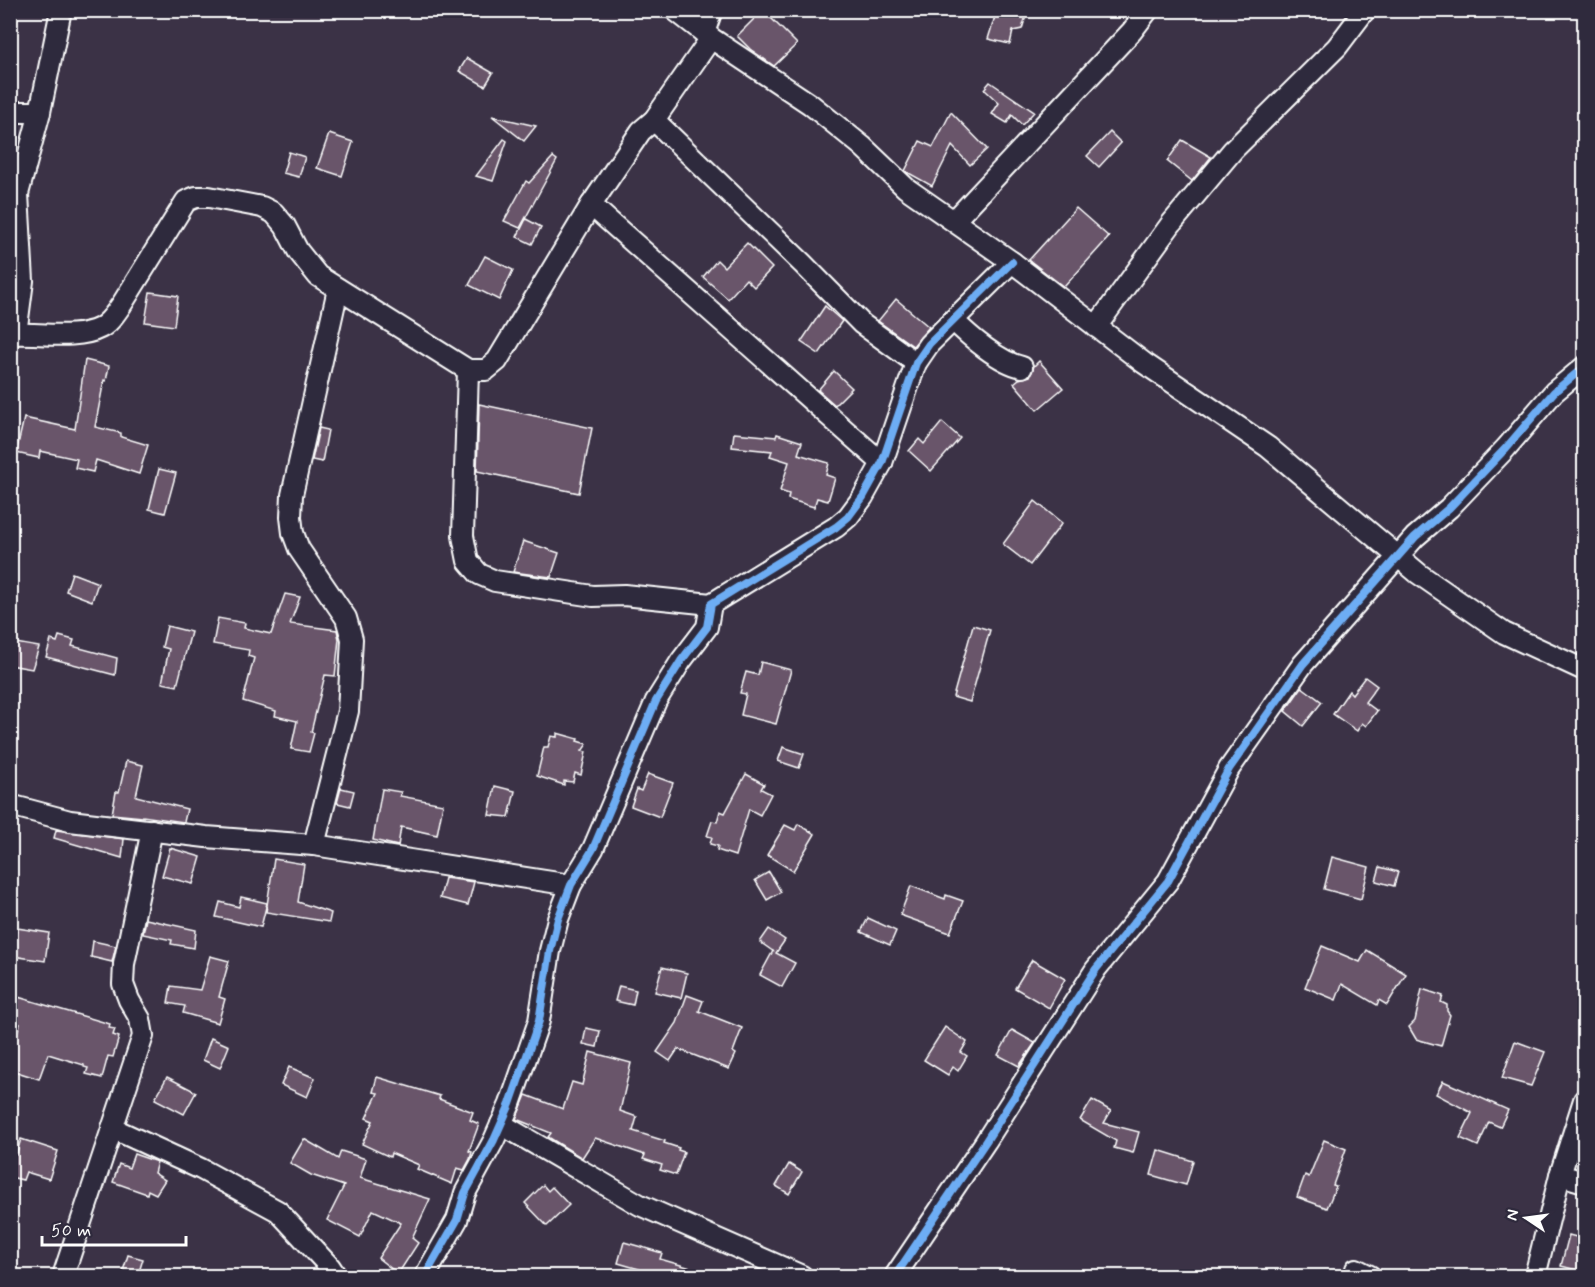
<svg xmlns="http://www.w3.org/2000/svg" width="1595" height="1287" viewBox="0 0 1595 1287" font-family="Mynerve,sans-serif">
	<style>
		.building { fill: #69546a; stroke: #fff; stroke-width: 1.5 }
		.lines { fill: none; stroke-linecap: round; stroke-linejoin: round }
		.minor-casing { stroke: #fff; stroke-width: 24 }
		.minor { stroke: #2f2a3d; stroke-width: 20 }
		.cycleway-casing { stroke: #2f2a3d; stroke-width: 11 }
		.cycleway { stroke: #6dadf4; stroke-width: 8 }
	</style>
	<rect width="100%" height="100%" fill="#3b3246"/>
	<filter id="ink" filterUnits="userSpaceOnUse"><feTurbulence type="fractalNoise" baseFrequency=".0167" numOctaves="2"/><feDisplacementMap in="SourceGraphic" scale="12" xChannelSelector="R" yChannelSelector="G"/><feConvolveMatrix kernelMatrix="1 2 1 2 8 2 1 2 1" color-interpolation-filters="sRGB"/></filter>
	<g filter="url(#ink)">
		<g class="building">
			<path d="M763 10 797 44 774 66 750 49 737 36Z"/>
			<path d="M997 10H1011L1026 16 1022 29 1013 31 1010 44 988 39Z"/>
			<path d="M467 58 493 73 485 86 459 71Z"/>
			<path d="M990 82 1034 112 1022 125 1012 115 1007 123 992 114 999 103 984 89Z"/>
			<path d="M951 112 987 149 970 165 952 146 932 186 905 171 920 141 933 147Z"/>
			<path d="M492 116 536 126 524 141Z"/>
			<path d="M1110 132 1121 143 1099 167 1087 156Z"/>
			<path d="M329 134 353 142 342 176 317 168Z"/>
			<path d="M504 139 507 141 493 181 476 176Z"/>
			<path d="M1182 140 1211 157 1192 181 1167 161Z"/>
			<path d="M289 152 305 157 299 177 283 173Z"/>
			<path d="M553 157 557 160 520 228 504 221 526 181 529 183Z"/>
			<path d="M1076 208 1109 237 1064 287 1029 260Z"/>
			<path d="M526 219 541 227 532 244 517 237Z"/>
			<path d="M747 243 772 268 754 287 746 279 728 299 703 277 717 260 724 267Z"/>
			<path d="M485 256 513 270 499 300 469 285Z"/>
			<path d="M150 292 178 296 174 326 145 322Z"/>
			<path d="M896 299 929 327 913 346 878 321Z"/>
			<path d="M825 306 842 321 819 354 801 342Z"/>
			<path d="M85 360 109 366 106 381 104 380 95 427 121 433V437L148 445 139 474 96 460 93 472 75 468 77 459 40 451 39 458 16 453 24 418 75 429Z"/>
			<path d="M1039 361 1063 388 1037 410 1014 383 1019 379 1030 376 1034 366Z"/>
			<path d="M834 371 852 388 835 405 818 390Z"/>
			<path d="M479 404 592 428 579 493 477 471Z"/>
			<path d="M942 422 960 438 931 471 909 451 919 439 924 444Z"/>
			<path d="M319 428 328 430 322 462 312 460Z"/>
			<path d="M734 433 776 437 777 434 802 442 798 454 829 463 826 475 835 478 828 501 817 498 814 507 788 499 789 494 780 491 789 462 770 456 772 451 732 447Z"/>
			<path d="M159 469 176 473 165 513 149 509Z"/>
			<path d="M1035 501 1062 523 1030 565 1003 544Z"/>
			<path d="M523 541 559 553 551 577 513 572Z"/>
			<path d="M72 573 98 583 92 601 66 591Z"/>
			<path d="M285 594 300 597 290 624 337 630 339 639 335 676 325 675 311 732 314 733 309 752 291 749 297 721 275 716 276 711 243 701 254 658 248 656 249 650 213 644 218 618 245 623 244 628 271 634Z"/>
			<path d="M973 625 990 630 970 702 953 697Z"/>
			<path d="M167 626 191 632 177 686 162 683 169 649 162 647Z"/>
			<path d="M59 636 74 640 72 646 117 658 115 675 46 657 51 640 57 642Z"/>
			<path d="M10 642 39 647 32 669 10 665Z"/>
			<path d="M761 662 791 670 776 724 741 715 746 694 740 693 746 672 758 675Z"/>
			<path d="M1365 677 1377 686 1365 702 1377 711 1366 726 1362 723 1357 731 1333 714 1349 691 1352 694Z"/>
			<path d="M1302 687 1322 702 1303 726 1285 711Z"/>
			<path d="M557 733 578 739 577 741 587 744 582 751 586 752 581 775 575 773 573 782 564 781V785L537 776 544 747H548L551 736 557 737Z"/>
			<path d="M783 747 804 754 799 768 778 761Z"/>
			<path d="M126 761 143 765 136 796 187 809 184 822 143 816V817L112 814 116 792H119Z"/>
			<path d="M648 774 673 783 660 817 631 806 637 789 641 791Z"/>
			<path d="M746 774 764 784 761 789 771 794 760 815 749 809 735 856 717 850 718 846 710 844 712 837 707 836 712 821 717 822 720 811 725 813Z"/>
			<path d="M495 786 515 791 509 817 489 815Z"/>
			<path d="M341 788 354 791 350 806 337 803Z"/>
			<path d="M382 789 401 792 400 796 443 804 437 835 401 827 398 846 373 840Z"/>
			<path d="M798 824 815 834 793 871 767 855 785 825 795 830Z"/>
			<path d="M56 830 124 839 122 858 54 838Z"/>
			<path d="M170 848 201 857 193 884 162 876Z"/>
			<path d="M1332 857 1369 867 1361 899 1324 889Z"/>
			<path d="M274 859 304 864 298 902 331 913 329 922 266 912Z"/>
			<path d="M1380 867 1398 872 1394 886 1376 881Z"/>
			<path d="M769 872 781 892 767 900 755 880Z"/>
			<path d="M445 878 474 882 468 905 440 898Z"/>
			<path d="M911 886 945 899 946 895 963 901 950 933 900 915Z"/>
			<path d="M241 897 267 903 261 927 216 917 220 902 239 907Z"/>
			<path d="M868 918 896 931 890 945 861 932Z"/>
			<path d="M146 919 196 930 194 948 171 944 172 940 143 934Z"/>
			<path d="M17 928 49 933 45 961 13 956Z"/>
			<path d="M769 929 785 940 776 953 795 963 782 987 760 975 773 951 774 952 760 942Z"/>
			<path d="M93 941 116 946 112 962 91 957Z"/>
			<path d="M1322 946 1360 962 1367 950 1406 974 1387 1005 1379 1000 1377 1005 1342 984 1336 1000 1305 987Z"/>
			<path d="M210 956 229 961 219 997 225 999 218 1023 183 1013 185 1006 168 1003 171 986 200 990Z"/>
			<path d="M1032 960 1065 979 1049 1008 1015 988Z"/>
			<path d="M662 967 687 973 681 998 655 992Z"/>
			<path d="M619 986 636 990 633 1005 615 1001Z"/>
			<path d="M1422 989 1443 996 1441 1002 1447 1005V1011L1450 1015 1441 1046 1416 1039 1409 1027 1415 1021Z"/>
			<path d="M687 995 703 1001 699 1011 742 1028 733 1052 736 1054 729 1069 678 1049 670 1061 657 1052 677 1023Z"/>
			<path d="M18 997 110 1024 109 1028 115 1029 113 1035 119 1037 113 1057 108 1056 102 1078 86 1074 88 1068 84 1067V1065L48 1054 39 1079 14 1071 15 1069 10 1068V1053L20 1024 17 1023 18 1020 13 1018Z"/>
			<path d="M945 1027 967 1042 961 1052 967 1056 958 1071 953 1067 948 1075 924 1060Z"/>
			<path d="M586 1028 600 1031 597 1047 583 1044Z"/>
			<path d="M1012 1030 1035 1043 1019 1066 998 1055Z"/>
			<path d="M211 1038 229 1046 220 1068 203 1060Z"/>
			<path d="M1515 1041 1545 1052 1531 1086 1502 1078Z"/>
			<path d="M590 1052 631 1063 620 1111 637 1117 633 1131 665 1141 664 1143 679 1148 678 1150 684 1152 676 1175 660 1170 662 1165 643 1159 645 1155 595 1138 582 1158 548 1137 551 1133 516 1119 526 1095 563 1109 572 1082 582 1085Z"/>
			<path d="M289 1067 315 1078 307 1097 281 1085Z"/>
			<path d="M167 1077 196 1092 184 1114 155 1099Z"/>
			<path d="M377 1077 440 1096 439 1099 473 1112 470 1120 479 1124 469 1151 472 1152 470 1159 464 1170 457 1168 452 1184 417 1169 419 1165 391 1153 390 1157 362 1144 373 1121 366 1118 378 1093 373 1092Z"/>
			<path d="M1443 1081 1508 1110 1500 1127 1489 1122 1478 1146 1460 1138 1472 1113 1436 1094Z"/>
			<path d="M1092 1100 1111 1111 1104 1123 1139 1132 1133 1153 1114 1148 1116 1141 1080 1120Z"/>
			<path d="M21 1139 58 1151 49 1179 26 1172 23 1180 10 1177V1153L16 1155Z"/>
			<path d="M304 1139 338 1159 341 1151 366 1159 360 1178 430 1199 412 1238 418 1243 398 1274 378 1258 401 1223 373 1210 360 1237 327 1220 344 1186 311 1175 290 1163Z"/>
			<path d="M1324 1140 1346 1149 1333 1185 1336 1186 1327 1208 1297 1197 1305 1175 1309 1177Z"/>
			<path d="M1158 1150 1193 1161 1186 1185 1151 1175Z"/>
			<path d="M134 1154 157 1162 154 1173 165 1180 156 1194 148 1190 147 1194 113 1182 119 1164 129 1168Z"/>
			<path d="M789 1164 802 1172 789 1194 776 1186Z"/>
			<path d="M543 1185 548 1191 552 1187 569 1205 547 1226 525 1203Z"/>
			<path d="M1569 1235 1584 1239V1272L1561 1266Z"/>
			<path d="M624 1242 662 1253 660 1259 705 1272 704 1276H636L639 1269 618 1263Z"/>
			<path d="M128 1255 143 1259 138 1275 123 1271Z"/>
		</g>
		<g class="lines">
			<g class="minor-casing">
				<g id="minor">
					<path d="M675 10 711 38 810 104 862 146 906 188 1012 262 1144 363 1268 447 1419 574 1504 633 1584 670"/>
					<path d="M704 33 712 10"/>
					<path d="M10 112H40"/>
					<path d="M654 120 803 264 862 324 916 363"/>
					<path d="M591 205 882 463"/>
					<path d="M954 221 1132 31 1148 10"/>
					<path d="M953 320C970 337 999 362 1022 367"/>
					<path d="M1096 327 1171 224 1233 150 1337 47 1365 10"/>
					<path d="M10 334C36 332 77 340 100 328 110 323 116 312 122 304L186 201 196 197H209L262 207 274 213 285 226 298 251 318 276 468 370H486L497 361 591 205 641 131 654 120 711 38"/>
					<path d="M16 334 23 281 18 194 40 112 61 10"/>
					<path d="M468 370 463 536 468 561 479 574 495 581 593 596 624 595 711 604"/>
					<path d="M10 805 70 821 206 837 314 845 571 885"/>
					<path d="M314 845 348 711 352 639 346 618 299 549 293 533 291 517 292 495 338 289"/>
					<path d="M501 1124 640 1205 802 1276"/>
					<path d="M112 1128 201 1169 278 1211 330 1267 336 1276"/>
					<path d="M1560 1175 1584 1182"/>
					<path d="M1356 1269 1370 1276"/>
					<path d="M63 1276 143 1036 140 1019 129 1000 123 984 124 964 152 830"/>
					<path d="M425 1276 457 1220 465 1193 494 1140 510 1104 539 1021 550 951 558 919 571 885 593 849 656 701 681 661 707 627 711 604 836 527 848 517 863 497 882 463 916 363 929 344 1012 262"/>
					<path d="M895 1276 986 1141 1096 969 1168 881 1229 769 1303 664 1415 537 1449 508 1506 448 1554 392 1584 367"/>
					<path d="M1535 1276 1560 1175 1584 1100"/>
				</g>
			</g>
			<use href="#minor" class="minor"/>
			<g class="cycleway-casing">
				<g id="cycleway">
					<path d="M425 1276 457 1220 465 1193 494 1140 510 1104 539 1021 550 951 558 919 571 885 593 849 656 701 681 661 707 627 711 604 836 527 848 517 863 497 882 463 916 363 929 344 1012 262"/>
					<path d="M895 1276 986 1141 1096 969 1168 881 1229 769 1303 664 1415 537 1449 508 1506 448 1554 392 1584 367"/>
				</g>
			</g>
			<use href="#cycleway" class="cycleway"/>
		</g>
	</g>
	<rect width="1595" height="1287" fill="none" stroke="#2f2a3d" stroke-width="36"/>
	<rect x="18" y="18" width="1559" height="1251" fill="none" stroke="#fff" stroke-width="2" filter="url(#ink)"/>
	<g transform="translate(1526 1218) rotate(283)" stroke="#2f2a3d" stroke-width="4.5" paint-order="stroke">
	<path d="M0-4.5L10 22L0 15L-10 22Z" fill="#ffffff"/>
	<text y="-9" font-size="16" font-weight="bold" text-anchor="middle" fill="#ffffff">N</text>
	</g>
	<path d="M42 1236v9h144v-9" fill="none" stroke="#ffffff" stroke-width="3"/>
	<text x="51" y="1236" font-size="18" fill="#ffffff" stroke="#2f2a3d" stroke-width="4.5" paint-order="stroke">50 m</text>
</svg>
